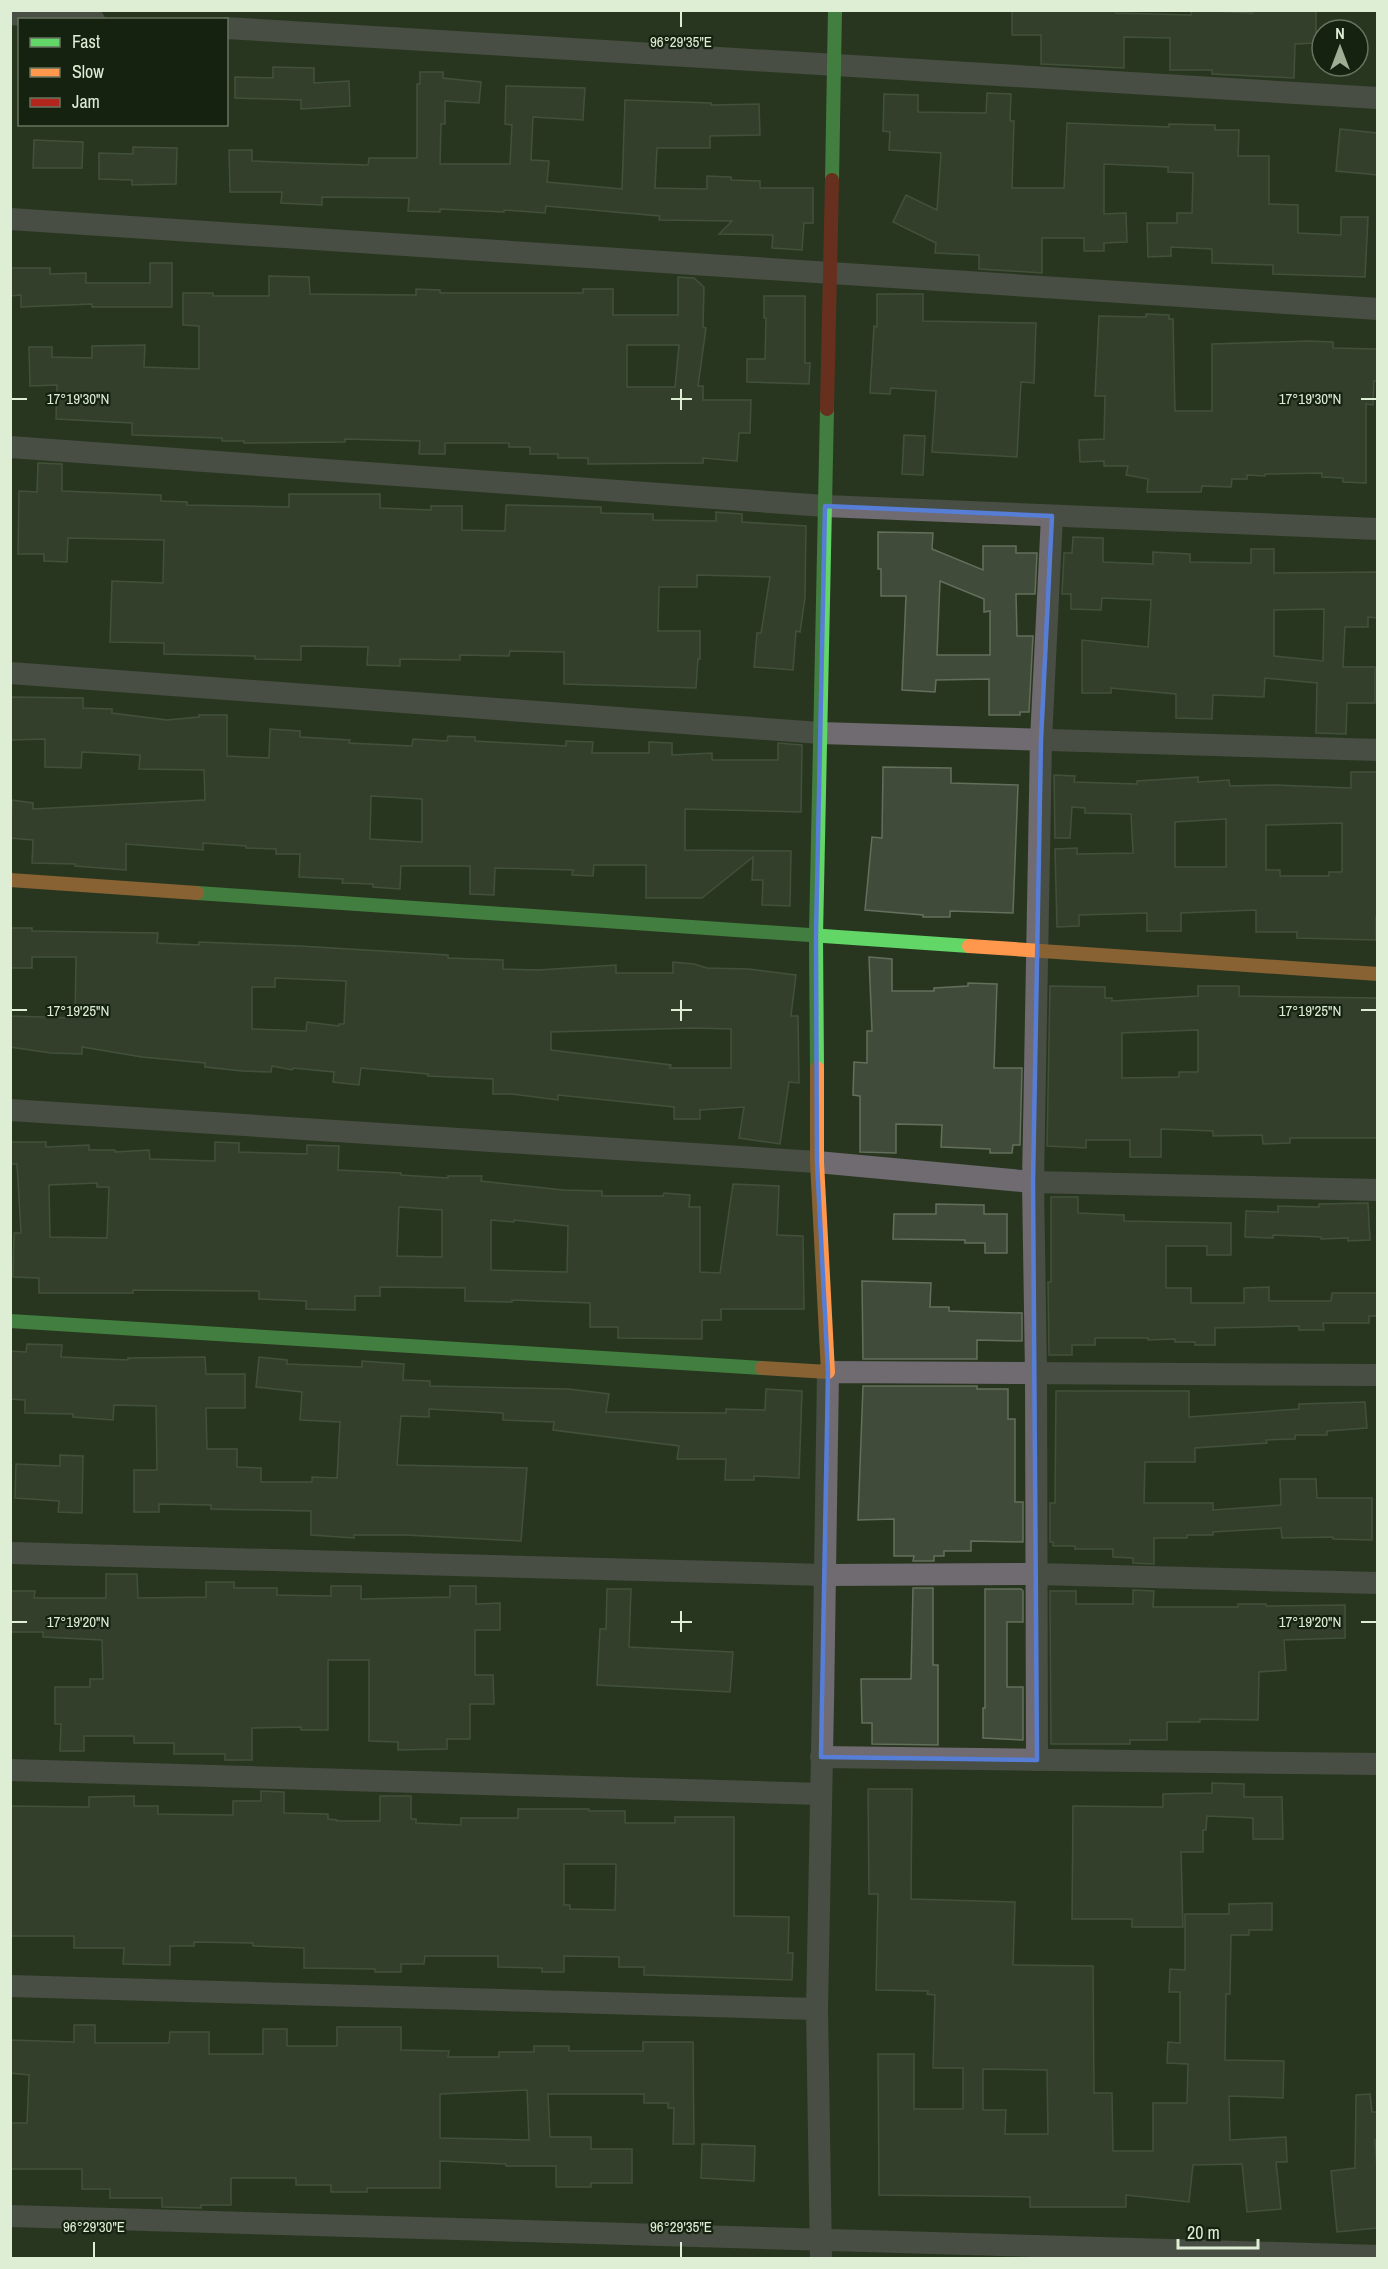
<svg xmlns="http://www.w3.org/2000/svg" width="1388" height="2269" viewBox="0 0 1388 2269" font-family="'Archivo Narrow',sans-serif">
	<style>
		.building { fill: #404b39; stroke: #636f5c; stroke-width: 1.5; fill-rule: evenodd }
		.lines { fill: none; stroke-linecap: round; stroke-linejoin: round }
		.street { stroke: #706a71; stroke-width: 22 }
		.fast { stroke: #63d668; stroke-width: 14 }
		.slow { stroke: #ff974d; stroke-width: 14 }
		.jam { stroke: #b3261e; stroke-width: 14 }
		.marked { fill: none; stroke: #577ed7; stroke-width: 4.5; stroke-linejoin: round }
		.ticks { fill: none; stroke: #ddeed5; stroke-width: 2 }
		.ticks-label { font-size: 15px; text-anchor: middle; fill: #ddeed5; stroke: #162210; stroke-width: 4.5; stroke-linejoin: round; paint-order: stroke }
	</style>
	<rect width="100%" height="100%" fill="#28361f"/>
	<g class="building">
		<path d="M1012 10H1116V13L1191 15V10L1253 13V10H1316V43L1295 44 1294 78 1212 74V70H1170V38L1124 37V68L1041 64V35H1012Z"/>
		<path d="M273 67 314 68V83L349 81 350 106 301 109V100L235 98V77L273 78Z"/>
		<path d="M420 72H443V78L481 82 479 103 445 101V124H441L440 164H510L512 125 505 124 506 86 585 88 583 120 533 117 531 160 549 161 547 182 622 189 625 100 711 103V105L759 104 760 135 710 136V148H657L655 188 707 189V176L731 177V180L760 181V188H813V223H804L802 250 772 248 773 235 719 234 732 221 659 220 660 216 546 206 545 213 504 210V212L440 209V212L408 211 409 198 322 197V205L281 203 282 192H230L229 150H252V161L301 163 368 165 369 158H417V84H420Z"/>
		<path d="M987 93 1011 94 1010 121H1014L1012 188H1064L1067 123 1169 127V124L1215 125V130H1239L1238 156H1269V204L1298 205V233L1341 235V217H1368L1365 277 1273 274V265L1212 263V249L1171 247V256L1148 257 1147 223H1177V213H1192L1193 173 1168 172V167L1104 164V214L1126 213 1127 242 1104 243V251H1084V238H1042V273L979 269V255L935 253 936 243 893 222 906 195 937 210 941 153 889 150 890 132 883 131 884 94 918 95V112L986 113Z"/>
		<path d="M1340 129 1377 133V175L1336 171Z"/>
		<path d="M34 140 83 142 82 168H33Z"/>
		<path d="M133 147 177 148 176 184 132 185V180L99 179V153L133 154Z"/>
		<path d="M150 263H172V307H92V304L21 307V295L10 296V268H50V274L86 273V283H150Z"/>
		<path d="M269 276 309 277 310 294 416 295V289L440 290V293H583V289H613V315H678V277L694 278 704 287 703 327 706 328 698 386H703V400H751L750 433H739L737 461 703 458V463L588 464V458H558V454H530V447H509V443H445V454H419L420 441 345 439V442L244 443V441H222V438L132 435V423L56 419 57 385 30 386 29 347H52V357L92 358V346L145 345 144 367 199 369V326L183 325V293H213V296H269ZM627 345H679L675 387H627Z"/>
		<path d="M877 294H923V321L1036 323 1034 383 1021 382 1017 457 932 452 936 391 891 388 890 394 870 393 874 326 877 327Z"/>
		<path d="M764 296H805V363H810L809 384 747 382V359H765L766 318H764Z"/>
		<path d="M1146 314 1169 315V319H1173L1175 411H1212V344L1308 341 1333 342V348L1377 349V381H1374L1373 405 1366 404V483L1343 482V478L1322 477V473L1265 474V476L1247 475V479H1232L1231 487 1202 486 1201 492H1147L1148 479 1126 475 1128 466H1104V461L1080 462 1079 440 1104 439 1105 396H1095L1099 316 1146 317Z"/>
		<path d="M904 435 925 436 923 475 902 474Z"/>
		<path d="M38 463 62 464V491L161 495V501L187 502V505L289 507V494H380V508L431 510V506H462V530L505 531 506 505 601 507V513L653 514V520L716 521V512L742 514V522L806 526 805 598 800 632 796 631 793 670 754 667 757 633H761L770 577 697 575V587H659L658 631H700V659H698L696 688 564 684V652L510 651 509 656 460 655V660L400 659V666L367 665 368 647 301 646V660L255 659V656L164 654V643L110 642 112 581 163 583 164 540 68 538 67 562 44 561V554H18L19 491 37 492Z"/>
		<path d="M878 532 933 533 932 549 983 570V546H1016V553H1037L1035 594H1016L1017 636H1033L1029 712H1020V715H989V679L936 680 935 692 902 690 906 596H881V569H878ZM940 581 984 599V612L990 611V655H937Z"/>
		<path d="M1073 537 1103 538V562L1153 564V552L1190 554V562L1251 563V549H1274V573L1377 572V618L1368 617V627H1345L1343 667H1375V703H1347L1346 734 1316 733 1317 683 1265 678 1264 697 1213 695 1212 719 1176 718V694L1111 688V693H1082V640L1148 647 1151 600 1102 598 1101 610 1071 609V594H1062L1064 553H1072ZM1324 609 1323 661 1274 656V610Z"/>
		<path d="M10 697 83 698V708L112 709V713L167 720 199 717V715H227V756L269 758 270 729 300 731V737L350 740 349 743 412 746 413 739 447 741 448 736 475 737V741L566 746V741L593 742 592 753H649V742L672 743V755L712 753V760H778V743L802 745 801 812 685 809V850L791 851 790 906 762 905 763 880H752L753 857 702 898H646V865H594L593 876 572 875 573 870 495 868 494 895 470 894V866H401L400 889 373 887V884L342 883 343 879 299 877 300 854H276V849L246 848V846L203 843V850L126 844V870L75 866V864L32 863 33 840 10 838 12 800 33 803V809L205 800 204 770 139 769 140 755 82 752 81 768 45 767V739L10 740ZM371 796 422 799V842L370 839Z"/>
		<path d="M883 767 951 768V783L1018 785 1013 913 950 911V917H923V915L865 910 872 837 882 838Z"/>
		<path d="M1351 772H1377V917H1376V940L1297 938V932H1256V910L1181 913V931H1147V913L1079 915V926L1057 927 1055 849 1077 848V854L1133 853 1131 814 1085 813V808L1072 807 1070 838H1055L1054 775 1075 776 1074 782 1137 784V781L1198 777V782L1229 780 1230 786 1275 785 1351 788ZM1226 819V867H1175V822ZM1342 823V872H1329V876H1280V870H1266V825Z"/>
		<path d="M10 928H32V931L158 933 157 943 199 945V942L300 946 448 955V958L503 960V969L538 970 616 965V973H673V962L694 964 707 968 749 969 796 975 791 1016H798L799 1083 789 1082 780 1144 739 1138 744 1107 700 1110V1119H674V1107L558 1095V1100L512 1094H493V1079L428 1076V1074L361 1068 359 1085 333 1082 334 1072 293 1068 292 1070 272 1066 271 1072 242 1071 205 1067V1063L142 1057 82 1047V1054L51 1053 10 1047V1016L75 1018 76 957H32V968H10ZM275 978 346 981 344 1024H339V1026L307 1022 306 1031 252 1029V987H275ZM694 1028 731 1029V1068H670L671 1065 551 1050V1032Z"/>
		<path d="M869 957 892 959V991H934V988L968 986V983L997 984 994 1068H1022L1020 1145H1013L1012 1153H990V1149L941 1147 942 1125 896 1124V1153L860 1152V1096L853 1095 854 1062 867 1063V1031H872Z"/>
		<path d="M1050 986 1105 987V998H1112V1001L1198 996V986H1239V996L1377 998V1138H1290V1143L1263 1144 1262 1135 1213 1136V1131L1161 1129V1157H1130V1140H1086V1148L1047 1146ZM1198 1030V1072H1179V1077L1122 1078V1033Z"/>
		<path d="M10 1142H46V1147L89 1145V1150H115V1152L149 1150 150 1159 215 1161V1142L239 1143V1152L307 1154V1145L339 1146 338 1170 401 1173V1175L448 1178V1176H482L481 1181 563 1190 602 1191V1196H663L664 1193 690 1195 689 1207H700V1272L720 1273 733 1184 779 1186 777 1235 803 1236 804 1309H721V1320H702V1339L618 1338V1327H590V1303L512 1300V1302L465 1301V1288L380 1287V1296H355V1310L306 1309V1301L259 1299V1291L133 1290V1293H39V1278L13 1277 14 1233H21L17 1164H10ZM97 1183V1187H109L107 1238 50 1237 49 1185ZM399 1207 442 1210V1257L397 1256ZM491 1220 514 1222V1220L568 1226 567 1272 491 1270Z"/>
		<path d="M1051 1197H1078V1213L1124 1215V1221L1231 1223V1255H1207V1246H1166V1288H1191V1303H1244V1288L1269 1287V1301H1331L1332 1293H1377V1316H1369V1323H1323L1324 1330H1299V1326L1215 1328V1345H1195V1342H1175V1339L1148 1340V1338H1095V1345H1072V1355H1049L1048 1282H1051Z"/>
		<path d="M1368 1203 1370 1240 1348 1241V1238L1321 1239V1237L1273 1235V1238L1245 1237 1246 1211 1278 1212V1206L1319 1207V1204Z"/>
		<path d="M936 1204 984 1205V1214H1007V1253H985V1243H965V1240L893 1239 894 1214H936Z"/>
		<path d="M862 1281 931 1283 930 1307H949V1311L1022 1313V1341L977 1340V1359H863Z"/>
		<path d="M27 1344 62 1345 61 1357 128 1360V1358L205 1357 206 1374H245V1408H206L207 1449H237V1467L261 1468V1482H312V1477L337 1478 340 1422 300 1420 302 1392 256 1387 259 1357 287 1360V1364L362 1367V1361L404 1364 403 1380 430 1381V1386L569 1389 609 1394 606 1412 726 1413V1409L765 1410 766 1389 802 1391 799 1478 754 1476V1480H725L726 1459H677L679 1446 553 1430 554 1422 503 1420V1413L429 1409V1417L401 1416 397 1465 527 1468 521 1541 405 1535H354V1538L311 1535V1511L211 1509V1505L159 1504V1512H134V1470H157L156 1406 114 1405 113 1420 73 1417V1414L25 1413V1400L10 1399V1351L26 1352Z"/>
		<path d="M863 1386H977V1389H1008V1419H1015V1502H1023V1542L971 1541V1551H944V1556H934V1561H913L914 1556H894V1519L858 1520Z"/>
		<path d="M1056 1391H1189V1417L1299 1409V1404L1365 1402 1367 1428 1327 1431V1435H1295V1439L1266 1440 1267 1443 1195 1448V1462H1145L1144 1503H1213V1510L1281 1505 1280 1479H1316L1317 1498H1372V1540L1333 1539V1537L1282 1538 1281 1528 1213 1532V1535H1187V1538H1154V1564L1133 1563V1558L1113 1557V1549H1075V1546H1053V1542H1050V1503H1055Z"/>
		<path d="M60 1455 83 1456 82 1513 58 1512 59 1501 15 1498 16 1464 60 1466Z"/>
		<path d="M106 1574H137L138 1598 206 1597V1582H234V1588H277V1595L331 1596V1586H361V1599L450 1597V1586H476V1604L500 1603V1630H475V1675H493L494 1704H470V1739H447V1749L398 1750V1742L369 1741V1660H328V1730H301V1727L252 1728V1760H225V1754H174V1743H134V1736H84V1751H60L61 1724H55V1687H90V1679H103L102 1640 43 1637V1632H10V1591H35L34 1598H106Z"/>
		<path d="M913 1588H933V1665H938V1745L872 1744V1723H862L861 1679H911Z"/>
		<path d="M607 1589H631L629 1647 733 1652 730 1692 597 1685 600 1629H606Z"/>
		<path d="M985 1589H1021L1023 1591V1622H1007V1687H1023V1740L983 1738V1708H985Z"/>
		<path d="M1133 1590 1154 1591 1153 1607H1238V1604H1266V1606L1345 1605V1638L1284 1640 1286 1670 1259 1672 1258 1720 1200 1719V1722H1167V1740H1130V1744H1051L1050 1591H1076V1604H1133Z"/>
		<path d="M1212 1783 1244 1784V1797H1282L1283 1839H1253V1818L1207 1816 1206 1830H1203V1852H1181L1183 1927H1132V1919H1072L1073 1806 1163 1807V1794L1212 1793Z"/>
		<path d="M868 1789H912L911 1899 1015 1902 1013 1965 1093 1966 1094 2093H1112L1113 2151H1153V2103H1187L1188 2064 1167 2063 1168 2042 1180 2043V1992H1169L1170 1969 1185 1970V1914H1229V1904L1272 1903V1930H1249V1935H1231L1230 1994H1226L1225 2060 1284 2061 1283 2098 1229 2096 1230 2140 1286 2137 1287 2162H1276L1281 2209 1247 2212 1242 2164 1193 2165 1189 2202 1126 2195V2207H1030V2197L879 2195 878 2054H914V2109H963V2068H933L935 1995 927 1994 928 1991 876 1990 878 1894H869ZM983 2069 1047 2070 1048 2134H1005L1006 2110H983Z"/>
		<path d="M261 1791 284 1792V1813L328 1814V1819L337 1820V1821H380V1796H411V1819H416V1823L461 1825V1818H518V1809H589V1811H625V1823H675V1817H734V1916L789 1917 788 1953H793L792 1980 644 1975V1967H619V1957L564 1956V1972H542V1968L498 1967V1956H425L424 1964H401V1972H375V1969L304 1968V1948L253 1946V1943L194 1942V1946H170V1965L123 1964 124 1948H74V1936H10V1806L89 1807V1797L134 1796V1806H158V1814L233 1815V1801H261ZM564 1864H616L615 1910 570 1909V1905H564Z"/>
		<path d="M74 2025H95V2043H169L170 2032H209V2054H263V2029H287V2046H337V2027H401V2050L449 2051 448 2057H499V2052H534V2046H569V2051H643V2042H693L694 2144H673L674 2108H668V2103H644V2094H548L550 2137H591V2149H632V2183H591V2187H556V2166H506V2164L440 2161V2188H367V2192H331V2185H296V2178H231V2205H201V2208L162 2207V2198H110V2189H82V2169H10V2123H27L29 2075 10 2073V2040L74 2042ZM527 2090 529 2140 440 2138V2094Z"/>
		<path d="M1370 2094 1372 2112H1377V2140H1375L1377 2169V2228L1337 2232 1331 2171 1355 2168 1356 2095Z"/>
		<path d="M702 2144 755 2146 754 2181 701 2178Z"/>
	</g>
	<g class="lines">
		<g class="street">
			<path d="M10 14 94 20"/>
			<path d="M226 28 1378 98"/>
			<path d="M10 219 1378 309"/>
			<path d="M10 447 825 506 1378 529"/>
			<path d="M10 673 820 733 1378 750"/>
			<path d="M10 1110 817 1162 1033 1182 1378 1190"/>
			<path d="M10 1553 826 1575 1037 1574 1378 1583"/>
			<path d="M821 1757 1378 1764"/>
			<path d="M1037 1760 1036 1374 1033 1182 1041 740 1052 516"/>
			<path d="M10 1770 821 1794"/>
			<path d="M10 1986 817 2009 821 2258"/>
			<path d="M817 2009C821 1797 826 1584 828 1372L1378 1375"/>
			<path d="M10 2216 1378 2256"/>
		</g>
		<g class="fast">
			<path d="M832 180 835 10"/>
			<path d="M197 893 969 946"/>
			<path d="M817 1068 816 936 827 409"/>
			<path d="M10 1321 762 1368"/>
		</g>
		<g class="slow">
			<path d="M10 880 197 893"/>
			<path d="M969 946 1378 974"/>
			<path d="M762 1368 828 1372 817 1162V1068"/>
		</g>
		<path class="jam" d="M827 409 832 180"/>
	</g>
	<path d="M0 0H1388V2269H0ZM825 506 1052 516 1041 740 1033 1182 1037 1760 821 1757 828 1372 817 1162 816 936Z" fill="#28361f" fill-opacity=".55" fill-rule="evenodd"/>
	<path class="marked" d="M825 506 1052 516 1041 740 1033 1182 1037 1760 821 1757 828 1372 817 1162 816 936Z"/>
	<path class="ticks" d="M681 12V27M681 389V410M12 399H27M671 399H692M1361 399H1376M681 1000V1021M12 1010H27M671 1010H692M1361 1010H1376M681 1611V1632M12 1622H27M671 1622H692M1361 1622H1376M94 2242V2257M681 2242V2257"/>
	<g class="ticks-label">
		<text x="681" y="47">96°29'35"E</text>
		<text x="78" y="404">17°19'30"N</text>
		<text x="1310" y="404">17°19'30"N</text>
		<text x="78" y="1016">17°19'25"N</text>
		<text x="1310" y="1016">17°19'25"N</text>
		<text x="78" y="1627">17°19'20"N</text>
		<text x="1310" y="1627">17°19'20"N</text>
		<text x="94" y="2232">96°29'30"E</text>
		<text x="681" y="2232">96°29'35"E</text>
	</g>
	<rect width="1388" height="2269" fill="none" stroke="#ddeed5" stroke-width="24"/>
	<rect x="18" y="18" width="210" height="108" fill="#162210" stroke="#66745f" stroke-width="1.5"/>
	<rect x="30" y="38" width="30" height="9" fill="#63d668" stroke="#66745f" stroke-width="1.5"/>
	<text x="72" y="48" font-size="18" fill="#ddeed5">Fast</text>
	<rect x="30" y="68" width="30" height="9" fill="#ff974d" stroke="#66745f" stroke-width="1.5"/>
	<text x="72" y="78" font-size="18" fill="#ddeed5">Slow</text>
	<rect x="30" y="98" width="30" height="9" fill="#b3261e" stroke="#66745f" stroke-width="1.5"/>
	<text x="72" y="108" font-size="18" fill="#ddeed5">Jam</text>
	<g transform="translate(1340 48)"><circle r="28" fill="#162210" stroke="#66745f" stroke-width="1.5"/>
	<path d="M0-4.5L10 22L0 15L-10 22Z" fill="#9eae95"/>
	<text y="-9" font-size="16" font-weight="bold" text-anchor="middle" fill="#ddeed5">N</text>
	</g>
	<path d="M1178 2239v9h80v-9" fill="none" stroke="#ddeed5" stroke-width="3"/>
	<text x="1187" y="2239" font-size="18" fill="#ddeed5" stroke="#162210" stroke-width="4.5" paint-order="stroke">20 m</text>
</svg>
